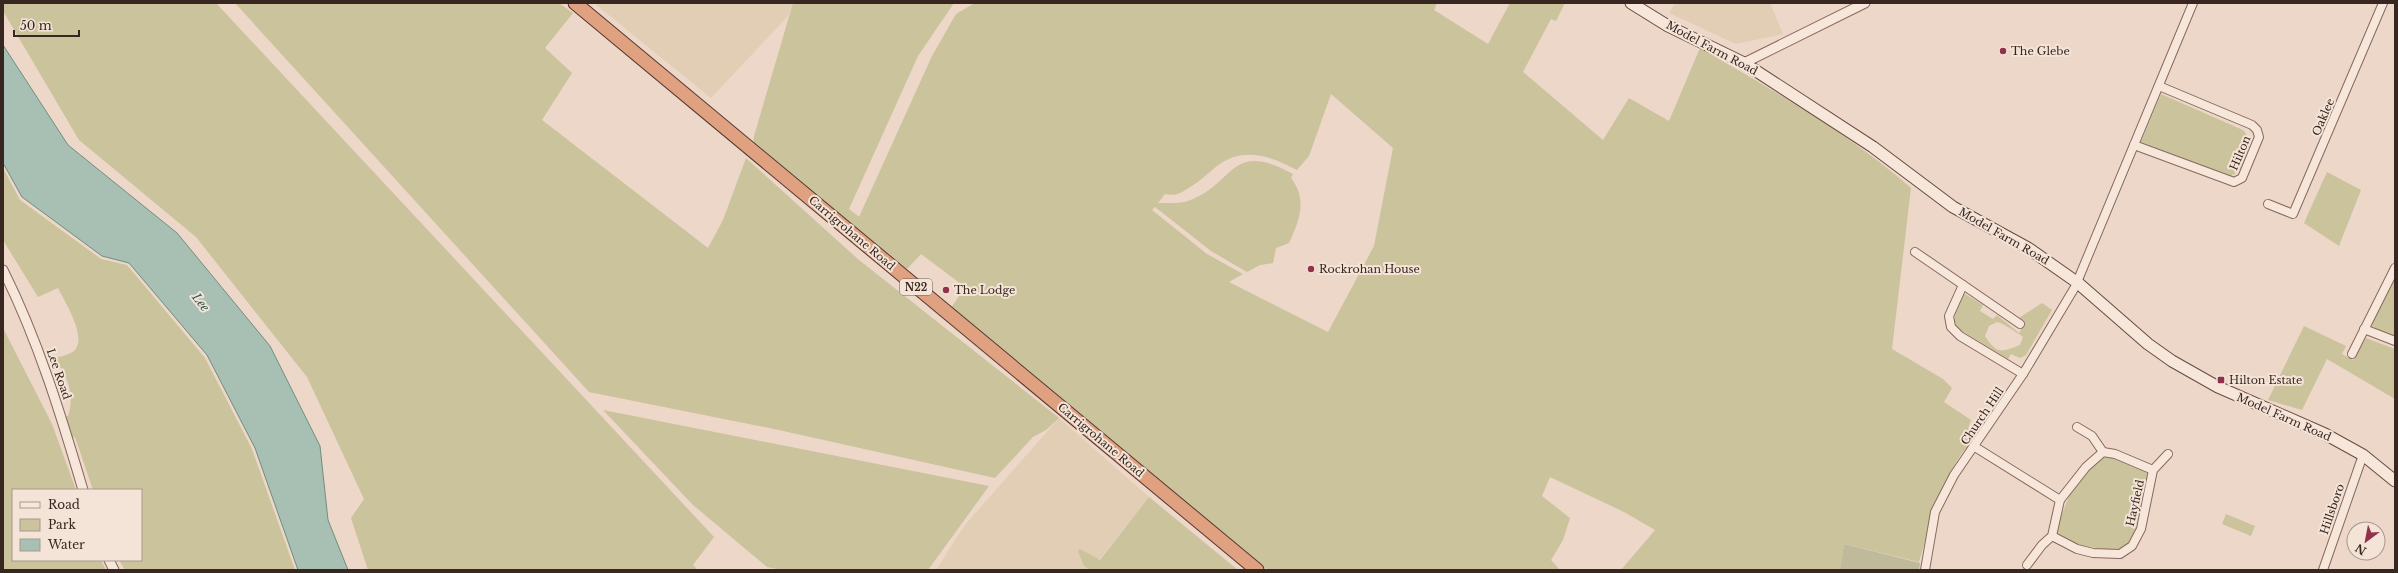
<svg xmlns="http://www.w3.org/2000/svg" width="2398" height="573" viewBox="0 0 2398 573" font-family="'Libre Baskerville',serif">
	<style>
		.farmland { fill: #e1ceb5 }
		.green { fill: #cac39c; fill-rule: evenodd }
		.cemetery { fill: #bfba9a }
		.water { fill: #a8c0b3; stroke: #6f8e7e }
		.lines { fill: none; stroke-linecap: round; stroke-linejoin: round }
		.minor-casing { stroke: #87685e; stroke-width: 10 }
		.tertiary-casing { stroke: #87685e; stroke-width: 11 }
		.secondary-casing { stroke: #694a41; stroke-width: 13 }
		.trunk-casing { stroke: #553832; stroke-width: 15 }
		.minor { stroke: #f7e7db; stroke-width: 8 }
		.tertiary { stroke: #f7e7db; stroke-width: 9 }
		.secondary { stroke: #f7e7db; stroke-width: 11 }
		.trunk { stroke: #e0a180; stroke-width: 13 }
		.poi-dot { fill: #92314c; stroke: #f4e4d7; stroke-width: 1.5 }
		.labels { text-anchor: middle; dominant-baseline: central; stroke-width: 4; stroke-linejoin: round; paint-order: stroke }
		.shield { fill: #f4e4d7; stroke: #705f58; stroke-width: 1 }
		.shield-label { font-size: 10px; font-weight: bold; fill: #382621 }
		.street-label { font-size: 11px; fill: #382621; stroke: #f4e4d7 }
		.poi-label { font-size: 11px; fill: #382621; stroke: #f4e4d7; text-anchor: start }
		.water-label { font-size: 12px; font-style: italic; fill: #31574a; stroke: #f4e4d7 }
	</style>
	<rect width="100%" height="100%" fill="#ecd7c8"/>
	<g class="farmland">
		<path d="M594 3H793L788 16 711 98Z"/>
		<path d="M1675 3H1770L1783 34 1736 44 1669 13Z"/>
		<path d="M1059 418 1149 497 1099 560 1080 549 1084 566 1090 570H936L965 525Z"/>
	</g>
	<g class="green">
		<path d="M3 3H216L714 537 693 565 698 570H368L351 518 364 499 307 377 196 237 79 140 3 11Z"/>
		<path d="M235 3H559L573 13 545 48 572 73 542 120 708 248 723 220 746 158 859 260 1059 418 1046 430 1033 437 995 478 774 429 589 392Z"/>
		<path d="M793 3H954L918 56 849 209 868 224 859 217 932 56 956 14 975 3H1437L1434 10 1488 44 1510 3H1565L1556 21 1551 19 1523 72 1603 140 1629 98 1669 121 1700 48C1774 91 1847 132 1911 188L1892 349 1943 379 1952 388 1944 402 1971 420 1968 429 1979 436C1973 447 1967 446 1962 453 1940 485 1930 525 1919 562L1844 544 1840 570H1621L1655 530 1624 512 1550 477 1542 496 1570 518 1563 540 1551 560 1560 570H1268L951 308 965 287 921 254 907 269 753 146 754 136ZM1331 94 1393 148 1374 246 1328 332 1229 282 1243 274 1207 254 1152 210 1155 207 1211 251 1247 272 1260 265 1273 263 1276 248 1289 243C1299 221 1308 200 1291 178L1293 174C1229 139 1236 184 1188 201 1179 204 1168 203 1158 203L1165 194C1175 196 1179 194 1187 189 1198 183 1207 174 1217 166 1243 146 1271 156 1297 170L1309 156Z"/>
		<path d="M2161 94 2243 130C2257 146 2247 169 2229 177L2141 142Z"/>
		<path d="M3 168 20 200 101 259 127 265 205 358 252 449 295 570H125L119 560H141V490H93L75 437 72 438 65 417 68 416C75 395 68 375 53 358 59 357 69 355 74 351 88 338 65 302 58 288L38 297 3 240Z"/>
		<path d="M2327 172 2361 190 2339 246 2304 223Z"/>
		<path d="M2395 275V337L2378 331 2372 326 2373 320Z"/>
		<path d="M1965 294 1983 305 1980 311 1993 319 1997 315 2019 333 2025 323 2019 318 2042 303 2052 310 2026 355 2020 358 2011 354 2008 359 1957 328 1954 321 1959 298ZM1997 322C2001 322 2021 335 2023 337L2020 345C2002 352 1997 355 1985 336L1989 326Z"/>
		<path d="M2304 326 2346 346 2342 354 2353 360 2366 338 2395 349V399L2327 359 2302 410 2268 400Z"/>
		<path d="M3 328 52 424 76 490H13V560H101L106 570H3Z"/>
		<path d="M603 410 989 486 928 570H782L767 567 693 505Z"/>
		<path d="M2101 457 2119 459 2146 471 2148 477 2134 535 2129 543 2116 551 2077 545 2058 533 2057 527 2075 481Z"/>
		<path d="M1149 497 1238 570H1090L1084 566 1078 551 1080 549 1100 560Z"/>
		<path d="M2226 514 2255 526 2251 536 2222 524Z"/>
	</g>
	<path class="cemetery" d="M1844 544 1920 563 1919 570H1840Z"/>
	<path class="water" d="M3 45 68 145 177 233 270 346 320 446 328 520 348 570H298L255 448 207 355 129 263 102 256 22 197 3 163Z"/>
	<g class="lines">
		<g class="minor-casing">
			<g id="minor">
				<path d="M2134 145 2234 182 2242 178 2259 137 2257 130 2252 125 2159 86"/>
				<path d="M2268 204 2293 214 2383 3"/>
				<path d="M1915 252 2020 324"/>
				<path d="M1963 285 1949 316 1951 327 1960 336 2023 374"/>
				<path d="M2364 329 2395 341"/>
				<path d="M2352 354 2395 268"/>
				<path d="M2077 427 2092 436 2103 452"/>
				<path d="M1975 447 2060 500"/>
				<path d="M2052 536 2077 549 2093 553 2120 554 2132 546 2141 529 2153 470 2168 454"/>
				<path d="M2027 565 2042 545 2052 536 2060 500 2086 467 2103 452 2115 454 2153 470"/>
				<path d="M1925 570 1935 512 1954 475 2023 374 2075 287 2193 3"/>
				<path d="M2323 570 2363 455"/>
			</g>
		</g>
		<g class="tertiary-casing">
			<g id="tertiary">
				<path d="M1744 63 1865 3"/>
				<path d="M3 270C38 340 61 415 83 490"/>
				<path d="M109 560 114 570"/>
			</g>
		</g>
		<g class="secondary-casing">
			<path id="secondary" d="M1631 3 1668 26 1744 63 1873 147 1953 207 2028 248 2078 283 2148 344 2172 361 2218 387 2325 434 2363 455 2395 481"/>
		</g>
		<g class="trunk-casing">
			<path id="trunk" d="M575 3 1257 570"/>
		</g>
		<use href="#minor" class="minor"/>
		<use href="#tertiary" class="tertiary"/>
		<use href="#secondary" class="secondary"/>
		<use href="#trunk" class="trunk"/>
	</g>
	<g class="poi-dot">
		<circle cx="2003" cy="51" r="4"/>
		<circle cx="1311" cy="269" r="4"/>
		<circle cx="946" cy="290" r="4"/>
		<rect x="2217" y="376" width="8" height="8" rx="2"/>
	</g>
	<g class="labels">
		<rect class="shield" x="900" y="279" width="32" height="16" rx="3"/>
		<g class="shield-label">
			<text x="916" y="287">N22</text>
		</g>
		<g class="street-label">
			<text transform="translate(1712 48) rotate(28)">Model Farm Road</text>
			<text transform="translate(2323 117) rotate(-67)">Oaklee</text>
			<text transform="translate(2240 153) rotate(-67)">Hilton</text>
			<text transform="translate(852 233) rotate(40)">Carrigrohane Road</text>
			<text transform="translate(2004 236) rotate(30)">Model Farm Road</text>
			<text transform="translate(59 374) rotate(71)">Lee Road</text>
			<text transform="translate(1982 416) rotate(-56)">Church Hill</text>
			<text transform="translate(2284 417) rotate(24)">Model Farm Road</text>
			<text transform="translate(1101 440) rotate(40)">Carrigrohane Road</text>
			<text transform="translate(2135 503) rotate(-77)">Hayfield</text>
			<text transform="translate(2332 509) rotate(-71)">Hillsboro</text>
		</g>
		<g class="poi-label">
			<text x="2011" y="51">The Glebe</text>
			<text x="1319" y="269">Rockrohan House</text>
			<text x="954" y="290">The Lodge</text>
			<text x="2229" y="380">Hilton Estate</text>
		</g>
		<g class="water-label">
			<text transform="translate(201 302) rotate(52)">Lee</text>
		</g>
	</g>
	<rect width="2398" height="573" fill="none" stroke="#382621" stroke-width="8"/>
	<rect x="12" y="489" width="130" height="72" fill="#f4e4d7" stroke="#a9988e"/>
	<rect x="20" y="502" width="20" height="6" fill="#f7e7db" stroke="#a9988e"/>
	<text x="48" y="509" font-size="12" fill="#382621">Road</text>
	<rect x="20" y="519" width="20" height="12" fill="#cac39c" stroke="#a9988e"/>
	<text x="48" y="529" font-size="12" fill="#382621">Park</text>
	<rect x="20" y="539" width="20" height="12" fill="#a8c0b3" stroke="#a9988e"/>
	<text x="48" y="549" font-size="12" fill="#382621">Water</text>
	<g transform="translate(2366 541) rotate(212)"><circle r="19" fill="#f4e4d7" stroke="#a9988e"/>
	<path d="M0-3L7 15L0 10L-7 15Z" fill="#92314c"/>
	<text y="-6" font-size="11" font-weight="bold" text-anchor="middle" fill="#382621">N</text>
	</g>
	<path d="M14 30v6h65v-6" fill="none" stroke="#382621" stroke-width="2"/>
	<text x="20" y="30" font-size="12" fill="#382621" stroke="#f4e4d7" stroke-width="3" paint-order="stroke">50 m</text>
</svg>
